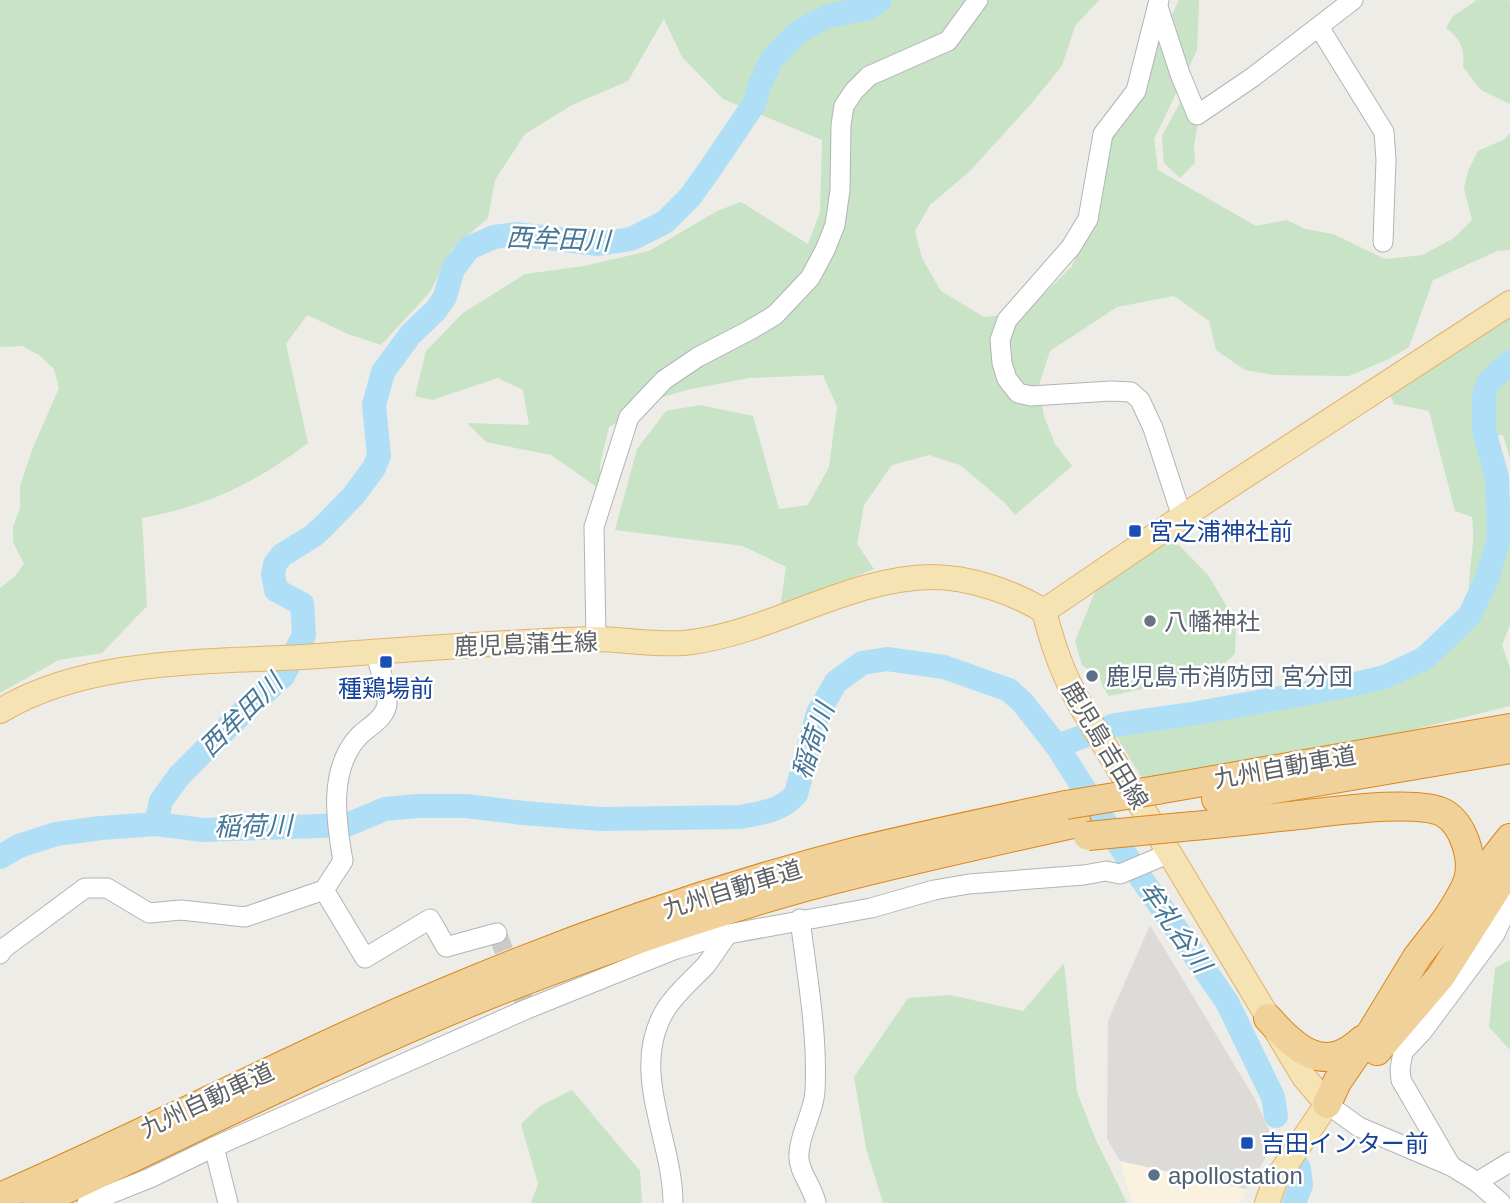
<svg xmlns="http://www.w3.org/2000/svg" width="1510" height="1203" viewBox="0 0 1510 1203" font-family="Helvetica,'Noto Sans JP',sans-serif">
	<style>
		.commercial { fill: #faf1df }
		.industrial { fill: #dddbd8 }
		.green { fill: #c9e3c6 }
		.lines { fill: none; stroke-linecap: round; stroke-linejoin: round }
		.river { stroke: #afdff6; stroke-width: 24 }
		.minor-tunnel { stroke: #cacac6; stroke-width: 19; stroke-dasharray: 19 10; stroke-linecap: butt }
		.minor-casing { stroke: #b1b4b7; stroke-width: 21 }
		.major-casing { stroke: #e2b26c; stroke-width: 26 }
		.highway-casing { stroke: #db871a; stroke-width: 30 }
		.minor { stroke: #fff; stroke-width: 19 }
		.major { stroke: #f6e3b3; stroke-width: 24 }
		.highway { stroke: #f1d19a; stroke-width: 28 }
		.highway-bridge-casing { stroke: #db871a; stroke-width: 30; stroke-linecap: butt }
		.highway-bridge { stroke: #f1d19a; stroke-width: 28 }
		.transit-dot { fill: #1a4fb4; stroke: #fff; stroke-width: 2.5 }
		.worship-dot { fill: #6b7280; stroke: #fff; stroke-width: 2.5 }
		.service-dot { fill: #5c6f8a; stroke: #fff; stroke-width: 2.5 }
		.labels { text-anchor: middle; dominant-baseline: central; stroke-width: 5; stroke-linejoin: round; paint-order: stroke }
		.transit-label { font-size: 24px; fill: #164399; stroke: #fff; text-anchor: start }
		.worship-label { font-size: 24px; fill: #5b616d; stroke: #fff; text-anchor: start }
		.street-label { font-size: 24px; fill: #5e6265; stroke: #fff }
		.service-label { font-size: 24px; fill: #4e5e75; stroke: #fff; text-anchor: start }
		.water-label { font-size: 26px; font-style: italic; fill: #477796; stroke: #fff }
	</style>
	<rect width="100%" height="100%" fill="#eeece6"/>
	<path class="commercial" d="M1120 1161 1246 1189 1241 1203H1132Z"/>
	<path class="industrial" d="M1150 925 1255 1099 1275 1143 1246 1189 1120 1161 1107 1139 1108 1021Z"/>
	<g class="green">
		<path d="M0 0H972L948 28 927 43 861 69 872 79 933 52 986 0H1099L1075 26 1062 66 1030 105 969 172 930 205 915 231 922 258 941 291 984 317 1025 313 1072 266 1100 203 1103 158 1179 0H1199L1197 50 1154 139 1158 170 1256 226 1287 220 1305 229 1333 234 1385 259 1423 255 1454 238 1472 220 1464 189 1468 171 1478 151 1505 139 1510 133V250L1497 251 1433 280 1409 347 1389 359 1349 376 1275 375 1245 370 1216 350 1209 321 1174 296 1117 307 1050 351 1039 385 1044 416 1055 444 1072 466 1015 515 1004 502 960 465 929 455 892 465 864 505 857 544 874 569 780 607 786 567 743 546 615 530 637 449 666 411 700 405 753 416 779 509 808 505 829 467 837 407 823 375 749 378 691 389 663 397 609 427 600 465 601 490 551 455 486 442 467 423 529 425 523 390 498 378 432 400 415 396 426 351 463 313 525 274 584 266 649 251 717 211 741 202 808 244 820 212 822 140 723 99 682 57 664 19 628 81 572 105 525 134 495 180 488 218 452 249 430 292 381 345 348 334 307 315 286 344 308 443C256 483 207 506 142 518L147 606 102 653 59 660 0 693V588L15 576 24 564 13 542V527L20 508V486L32 450 59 388 54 369 39 355 22 346 0 347Z"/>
		<path d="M1477 0H1509L1510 4V104L1481 90 1463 67C1465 49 1461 39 1446 28L1452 17Z"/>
		<path d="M1183 97 1198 123 1194 146 1195 163 1180 178 1164 163 1162 136Z"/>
		<path d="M1510 318V458L1503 435 1482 436C1488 451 1495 466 1500 482 1509 514 1490 562 1476 591L1469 594C1468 566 1476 546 1472 517L1455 511 1429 411 1394 404 1390 395Z"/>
		<path d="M1510 528V625L1502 645 1510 668V706L1404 732 1143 780 1115 734 1122 730 1229 715 1379 687 1416 670 1448 647 1465 631 1485 602Z"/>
		<path d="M1167 540H1174L1208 575 1236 622 1235 654 1212 674 1109 696 1103 687 1097 669H1088L1082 665 1075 641 1097 587Z"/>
		<path d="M1510 960V1050L1489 1027 1495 968Z"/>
		<path d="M1064 963 1077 1092 1095 1138 1127 1203H883L866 1148 854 1077 908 998 950 995 1023 1011Z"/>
		<path d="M572 1090 640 1171 642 1203H531L538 1184 521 1124 540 1106Z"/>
	</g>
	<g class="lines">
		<g class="river">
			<path d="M1057 746 1115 725 1197 713 1347 686 1385 677 1425 658 1470 615 1488 576 1499 538 1497 477 1484 431V396L1488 383 1510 362"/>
			<path d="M156 824 161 801 179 776 244 711 283 676 304 635 302 604 276 590 273 574 275 564 282 555 313 536 324 526 354 495 374 468 379 456 374 405 383 372 410 335 436 310 445 297 453 269 469 248 494 237 516 234 598 244 631 239 665 222 690 197 710 169 754 104 760 84 772 59 798 32 828 16 869 8 880 0"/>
			<path d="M0 857 19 846 56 834 101 828 156 824 203 830 347 825 385 809 417 806H466L523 813 601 819 740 817C762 813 781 811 796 794L818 713 836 682 862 663 887 659 944 667 1009 690 1023 703 1057 746 1134 868 1227 1002 1273 1097 1276 1116"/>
			<path d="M1294 1203 1301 1185 1299 1168"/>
		</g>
		<path class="minor-tunnel" d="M497 933 527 1009"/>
		<g class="minor-casing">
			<g id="minor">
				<path d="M1159 0 1136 91 1103 134 1088 219 1071 247 1007 320 1000 340 1002 363 1007 379 1018 393 1031 396 1111 391 1131 392 1140 400 1153 428 1182 517"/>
				<path d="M1158 7 1180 74 1197 115 1253 77 1353 0"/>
				<path d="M1319 27 1384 132 1386 160 1383 242"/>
				<path d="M596 639 594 527 629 417 664 380 698 357 750 330 775 315 810 278 825 250 835 225 840 190 841 125 844 106 854 91 869 76 948 41 978 0"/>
				<path d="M324 890 365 958 430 919 446 947 497 933"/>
				<path d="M800 919C807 976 818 1034 815 1091 814 1112 800 1132 799 1153 797 1171 813 1186 816 1203"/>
				<path d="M0 954 4 948 85 888H107L149 913 181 910 245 917 324 890 343 861C336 821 328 769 359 736 368 727 385 719 387 704 388 689 379 667 375 652"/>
				<path d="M1327 1104 1359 1127 1451 1166 1477 1182 1501 1203"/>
				<path d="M1451 1166 1401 1080 1400 1069 1403 1052 1422 1032 1495 934 1510 901"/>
				<path d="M1477 1182 1510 1162"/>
				<path d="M87 1203 150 1178 214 1147"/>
				<path d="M228 1203 214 1147 527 1009 676 949 728 934 871 908 934 890 969 884 1084 875 1106 871 1120 874 1170 853"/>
				<path d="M673 1203C673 1139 628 1070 666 1009 677 992 693 979 706 965 714 955 720 944 728 934"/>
			</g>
		</g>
		<g class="major-casing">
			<g id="major">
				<path d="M1044 611C1053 646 1063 675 1081 706L1304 1077 1327 1104 1275 1181 1267 1203"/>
				<path d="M1044 611 1182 517 1510 303"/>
				<path d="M0 711C91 656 216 663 319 656 410 649 502 642 593 639 623 639 653 645 684 643 770 634 846 578 932 577 969 577 1013 592 1044 611"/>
			</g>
		</g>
		<g class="highway-casing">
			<g id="highway">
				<path d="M1157 790 1510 728"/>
				<path d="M1216 799 1510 749"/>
				<path d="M1182 827C1218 824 1253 820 1289 816 1322 813 1417 798 1444 813 1464 825 1474 859 1468 880 1463 895 1452 910 1444 923"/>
				<path d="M1268 1018C1296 1050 1325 1075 1362 1040"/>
				<path d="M1377 1051 1441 976 1510 867"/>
				<path d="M1327 1104 1337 1082 1372 1031 1417 957 1510 838"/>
				<path d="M0 1197C161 1127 316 1044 479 978 600 928 727 885 854 852 924 835 995 820 1066 805"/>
				<path d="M37 1203C187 1133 335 1057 488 995 592 954 698 917 805 887 895 863 986 843 1077 823"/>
			</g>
		</g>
		<use href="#minor" class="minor"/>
		<use href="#major" class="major"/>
		<use href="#highway" class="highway"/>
		<g class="highway-bridge-casing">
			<g id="highway-bridge">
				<path d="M1066 805 1157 790"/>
				<path d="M1088 836 1182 827"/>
			</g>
		</g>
		<use href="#highway-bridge" class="highway-bridge"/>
	</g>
	<g class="transit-dot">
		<rect x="1128" y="524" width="14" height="14" rx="3.5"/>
		<rect x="379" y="655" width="14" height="14" rx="3.5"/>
		<rect x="1240" y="1136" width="14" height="14" rx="3.5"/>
	</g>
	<circle class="worship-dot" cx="1150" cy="621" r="7"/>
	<g class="service-dot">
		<circle cx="1092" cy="676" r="7"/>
		<circle cx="1154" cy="1175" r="7"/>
	</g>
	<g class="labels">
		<g class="transit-label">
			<text x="1149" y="531">宮之浦神社前</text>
			<text x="386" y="688" text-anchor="middle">種鶏場前</text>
			<text x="1261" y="1143">吉田インター前</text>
		</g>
		<g class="worship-label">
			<text x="1164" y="621">八幡神社</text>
		</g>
		<g class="street-label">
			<text transform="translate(526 644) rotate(-2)">鹿児島蒲生線</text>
			<text transform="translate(1105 745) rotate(59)">鹿児島吉田線</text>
			<text transform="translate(1285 767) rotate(-10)">九州自動車道</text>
			<text transform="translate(732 889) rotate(-17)">九州自動車道</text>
			<text transform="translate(207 1100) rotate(-25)">九州自動車道</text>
		</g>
		<g class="service-label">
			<text x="1106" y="676">鹿児島市消防団 宮分団</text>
			<text x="1168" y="1175">apollostation</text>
		</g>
		<g class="water-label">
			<text transform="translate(558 239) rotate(2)">西牟田川</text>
			<text transform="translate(241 715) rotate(-45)">西牟田川</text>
			<text transform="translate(813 741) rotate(-71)">稲荷川</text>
			<text transform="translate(253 826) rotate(-1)">稲荷川</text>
			<text transform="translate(1175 927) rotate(55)">牟礼谷川</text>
		</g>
	</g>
</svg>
